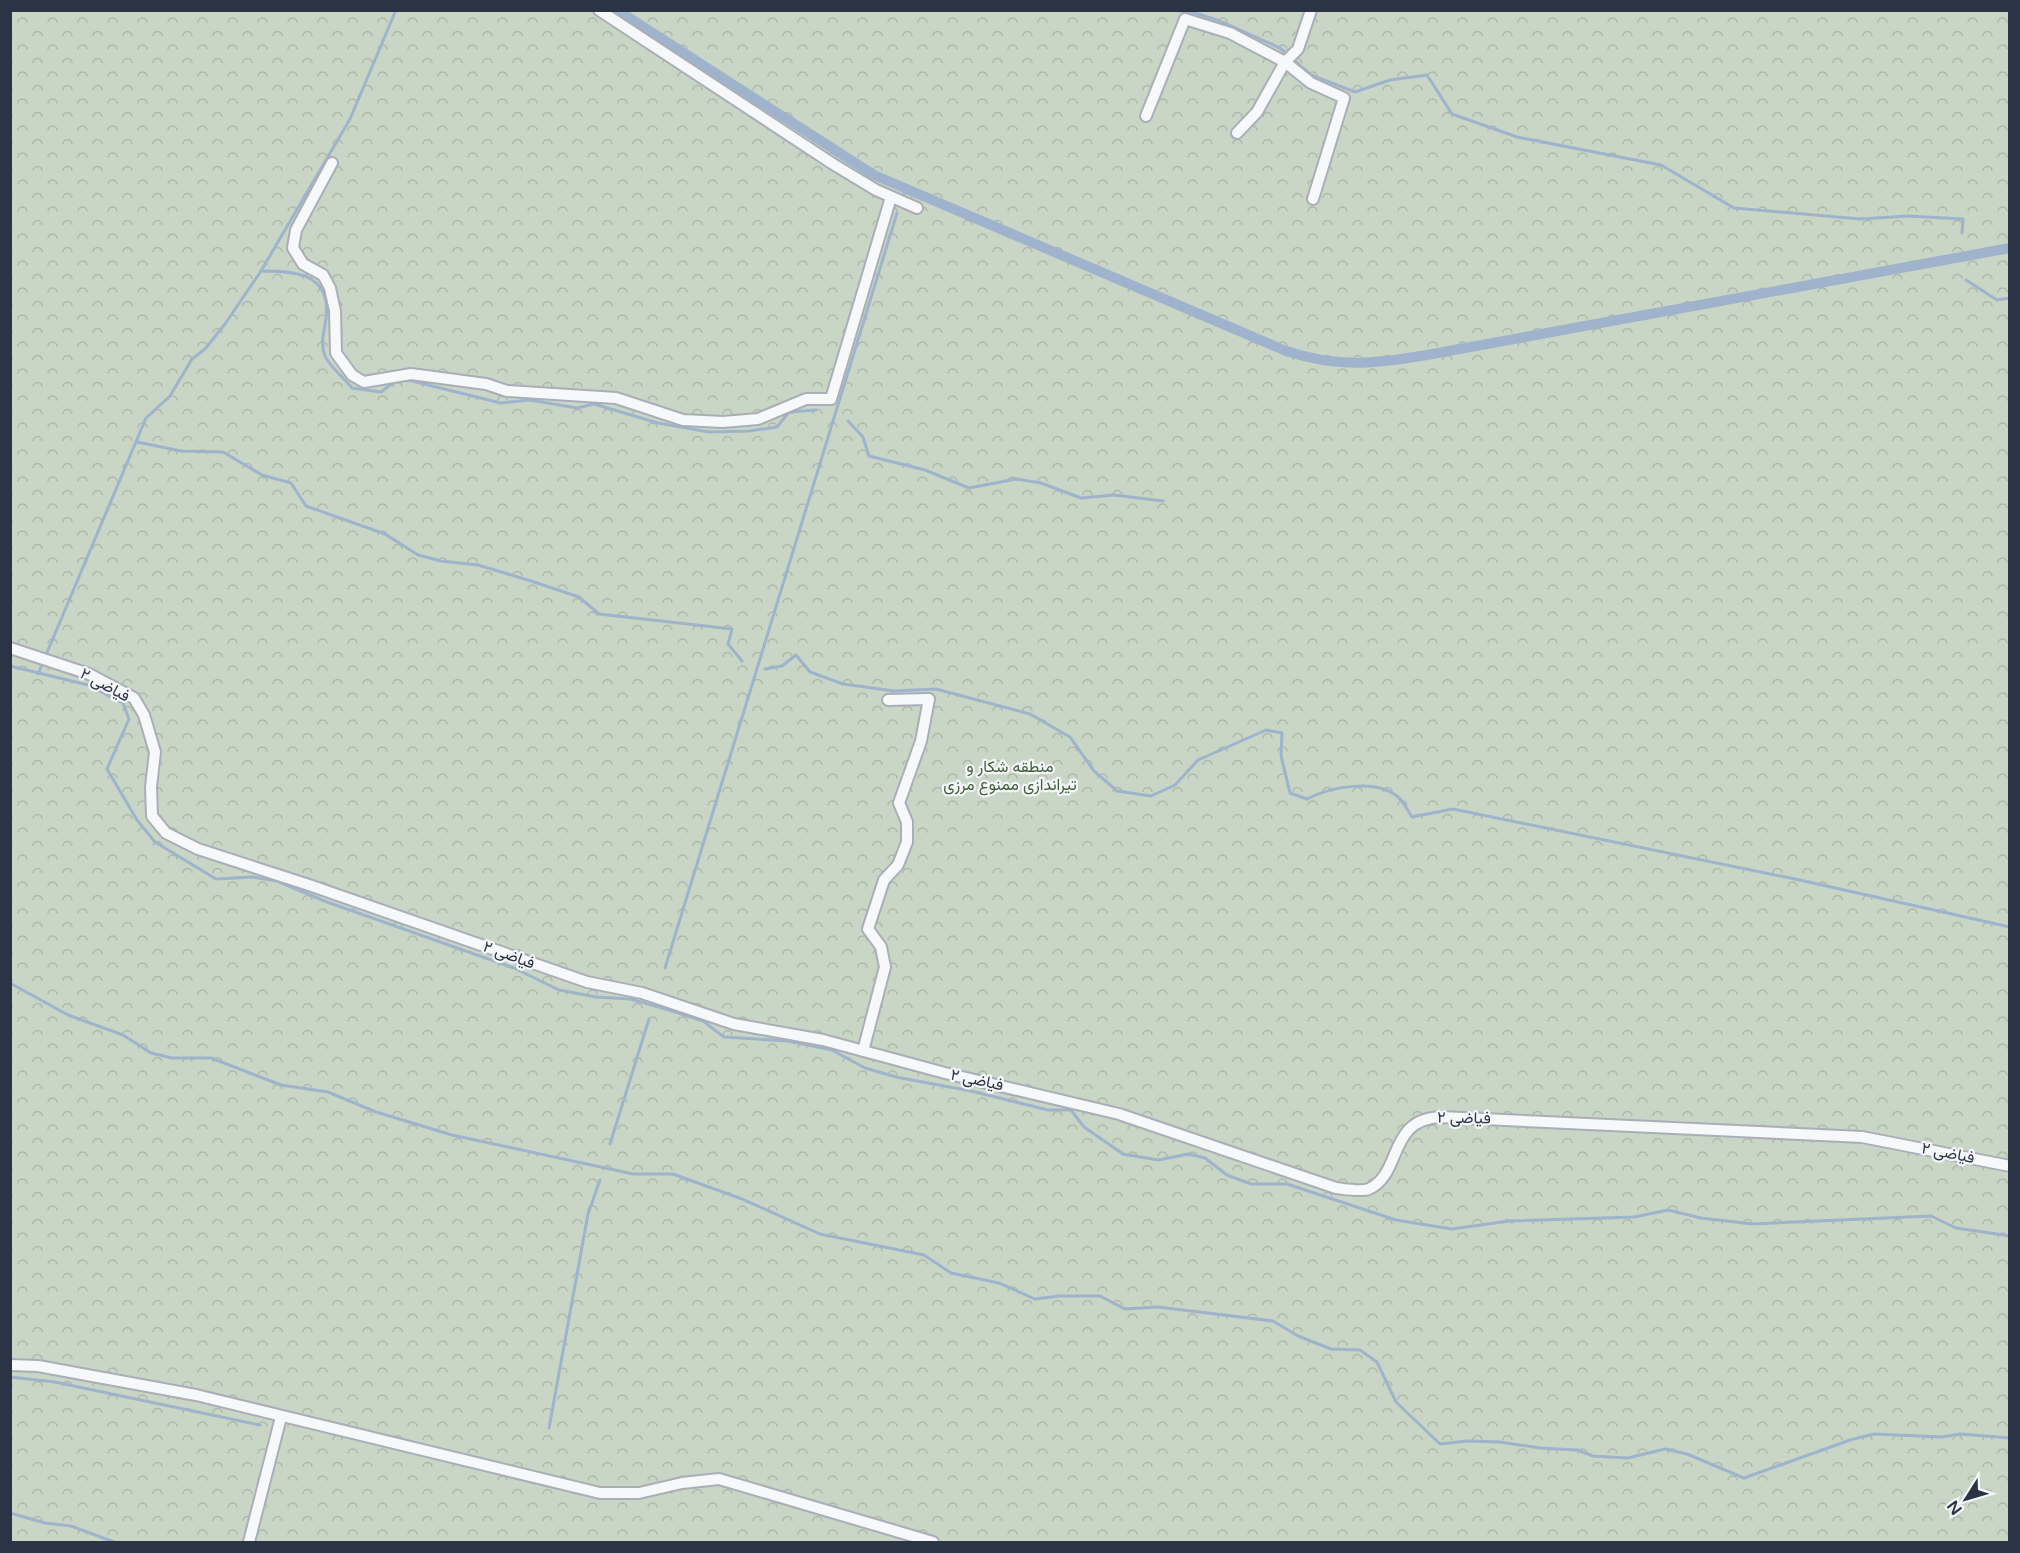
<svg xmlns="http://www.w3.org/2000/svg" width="2020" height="1553" viewBox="0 0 2020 1553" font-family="'Varela Round',Vazirmatn,sans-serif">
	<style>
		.forest { fill: url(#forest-crowns) }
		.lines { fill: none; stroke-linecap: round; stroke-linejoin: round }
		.stream { stroke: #9fb4cc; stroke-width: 3 }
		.canal { stroke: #9fb4cc; stroke-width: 10 }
		.street-casing { stroke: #a9aeb7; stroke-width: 14 }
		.street { stroke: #f7f8fa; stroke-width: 10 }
		.labels { text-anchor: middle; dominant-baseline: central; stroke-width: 4.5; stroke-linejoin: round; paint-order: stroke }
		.street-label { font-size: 16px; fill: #2b3445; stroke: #f4f6f9 }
		.park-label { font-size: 16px; fill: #3f6138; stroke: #f4f6f9 }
	</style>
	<defs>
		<pattern id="forest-crowns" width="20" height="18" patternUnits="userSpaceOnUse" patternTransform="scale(1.5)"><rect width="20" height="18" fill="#c9d6c5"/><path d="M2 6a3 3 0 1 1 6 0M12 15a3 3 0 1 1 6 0" fill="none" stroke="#adb8ab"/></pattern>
	</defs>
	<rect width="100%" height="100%" fill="#e4e7ec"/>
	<rect class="forest" x="11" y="11" width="1998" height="1531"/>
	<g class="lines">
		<g class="stream">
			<path d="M1167 10 1192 12 1220 21 1280 48 1311 75 1355 92 1390 80 1427 75 1452 114 1517 137 1661 165 1734 208 1860 219 1908 216 1963 219 1962 233"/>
			<path d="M903 197 906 190"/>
			<path d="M261 271C295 271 332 273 326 319 324 333 320 342 325 356 330 367 344 378 352 388L381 392 394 382 408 380 501 403 530 400 577 408 594 404 658 423 709 432 749 431 777 427 789 412 816 410"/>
			<path d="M1966 280 1997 300 2010 298"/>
			<path d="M848 421 863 437 869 456 925 470 969 488 1016 479 1041 483 1081 498 1114 495 1163 501"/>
			<path d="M137 442 181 451 223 452 262 475 291 483 306 506 385 534 418 555 441 561 478 565 531 581 579 597 599 614 732 629 728 644 742 661"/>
			<path d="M10 666 88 685 123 703 129 719 107 769 137 820 155 842 216 879 253 877 277 881 327 902 514 968 559 990 596 997 630 999 669 1010 703 1021 724 1037 788 1041 832 1050 865 1068 896 1077 971 1091 1048 1110H1071L1084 1127 1123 1154 1158 1160 1188 1154 1205 1158 1227 1175 1251 1184H1287L1396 1220 1452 1229 1509 1221 1634 1217 1668 1210 1701 1218 1752 1224 1931 1216 1956 1228 2010 1236"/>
			<path d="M765 669 782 666 796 655 810 672 843 684 894 691 936 689 1030 714 1070 737 1094 771 1117 791 1151 796 1175 785 1198 760 1266 730 1282 733 1281 756 1290 793 1307 799C1330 787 1376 778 1398 797 1404 802 1408 811 1412 817L1453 809 1795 879 2010 927"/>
			<path d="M38 674 146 418 170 396 192 359 205 349 225 324 261 271 350 119 396 10"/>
			<path d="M665 968 897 213"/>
			<path d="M10 983 68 1015 123 1035 151 1053 172 1058H211L281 1085 328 1092 376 1112 452 1135 633 1174H673L742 1199 820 1234 924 1255 951 1273 999 1283 1035 1299 1059 1296H1100L1125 1309 1158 1307 1273 1321 1298 1336 1331 1349 1360 1350 1377 1362 1396 1402 1440 1444 1467 1441 1500 1442 1540 1448 1577 1450 1593 1456 1628 1458 1665 1449 1687 1454 1744 1478 1850 1440 1874 1434 1942 1437 1960 1434 2010 1438"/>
			<path d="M610 1144 649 1019"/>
			<path d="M10 1377 55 1382 260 1425"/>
			<path d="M549 1428 588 1214 600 1180"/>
			<path d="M10 1513 45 1523 71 1526 114 1542"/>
		</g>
		<path class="canal" d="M617 10 874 175 1286 351C1338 368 1374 364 1427 355L2010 248"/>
		<g class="street-casing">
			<g id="street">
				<path d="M599 10 833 164 876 190 917 208"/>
				<path d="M1146 116 1185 19 1230 33 1285 62 1311 83 1344 98 1313 199"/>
				<path d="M1237 133 1257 112 1285 62 1298 49 1311 10"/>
				<path d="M332 163 296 230 293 248 303 264 323 275 330 288 335 311 336 353 352 375 364 382 411 374 486 384 507 391 616 398 683 420 723 422 758 419 806 399H831L891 197"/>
				<path d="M10 648 89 674 134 698 144 715 155 752 151 787 152 816 166 833 198 849 309 885 587 982 642 993 734 1024 823 1040 945 1073 1119 1114 1336 1188C1345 1189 1361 1192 1369 1189 1403 1173 1387 1119 1441 1117L1862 1137 2010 1166"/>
				<path d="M863 1051 885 967 881 947 868 929 884 880 898 865 907 842V822L899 803 921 741 929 699 888 700"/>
				<path d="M10 1365 38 1366 196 1395 600 1493H639L682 1483 719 1479 933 1542"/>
				<path d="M249 1542 281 1417"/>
			</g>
		</g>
		<use href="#street" class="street"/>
	</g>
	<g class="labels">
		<g class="street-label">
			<text transform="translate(105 685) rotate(28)">فیاضی ۲</text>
			<text transform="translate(509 955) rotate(20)">فیاضی ۲</text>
			<text transform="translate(977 1080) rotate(12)">فیاضی ۲</text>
			<text transform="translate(1464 1118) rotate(1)">فیاضی ۲</text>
			<text transform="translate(1948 1153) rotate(11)">فیاضی ۲</text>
		</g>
		<g class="park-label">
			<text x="1010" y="767">منطقه شکار و<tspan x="1010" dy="18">تیراندازی ممنوع مرزی</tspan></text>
		</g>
	</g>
	<rect width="2020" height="1553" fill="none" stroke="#2b3445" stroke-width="24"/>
	<g transform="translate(1966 1499) rotate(233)" stroke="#f4f6f9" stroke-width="4.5" paint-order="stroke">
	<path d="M0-4.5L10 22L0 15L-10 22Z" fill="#2b3445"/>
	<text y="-9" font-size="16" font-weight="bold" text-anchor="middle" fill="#2b3445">N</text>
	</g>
</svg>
